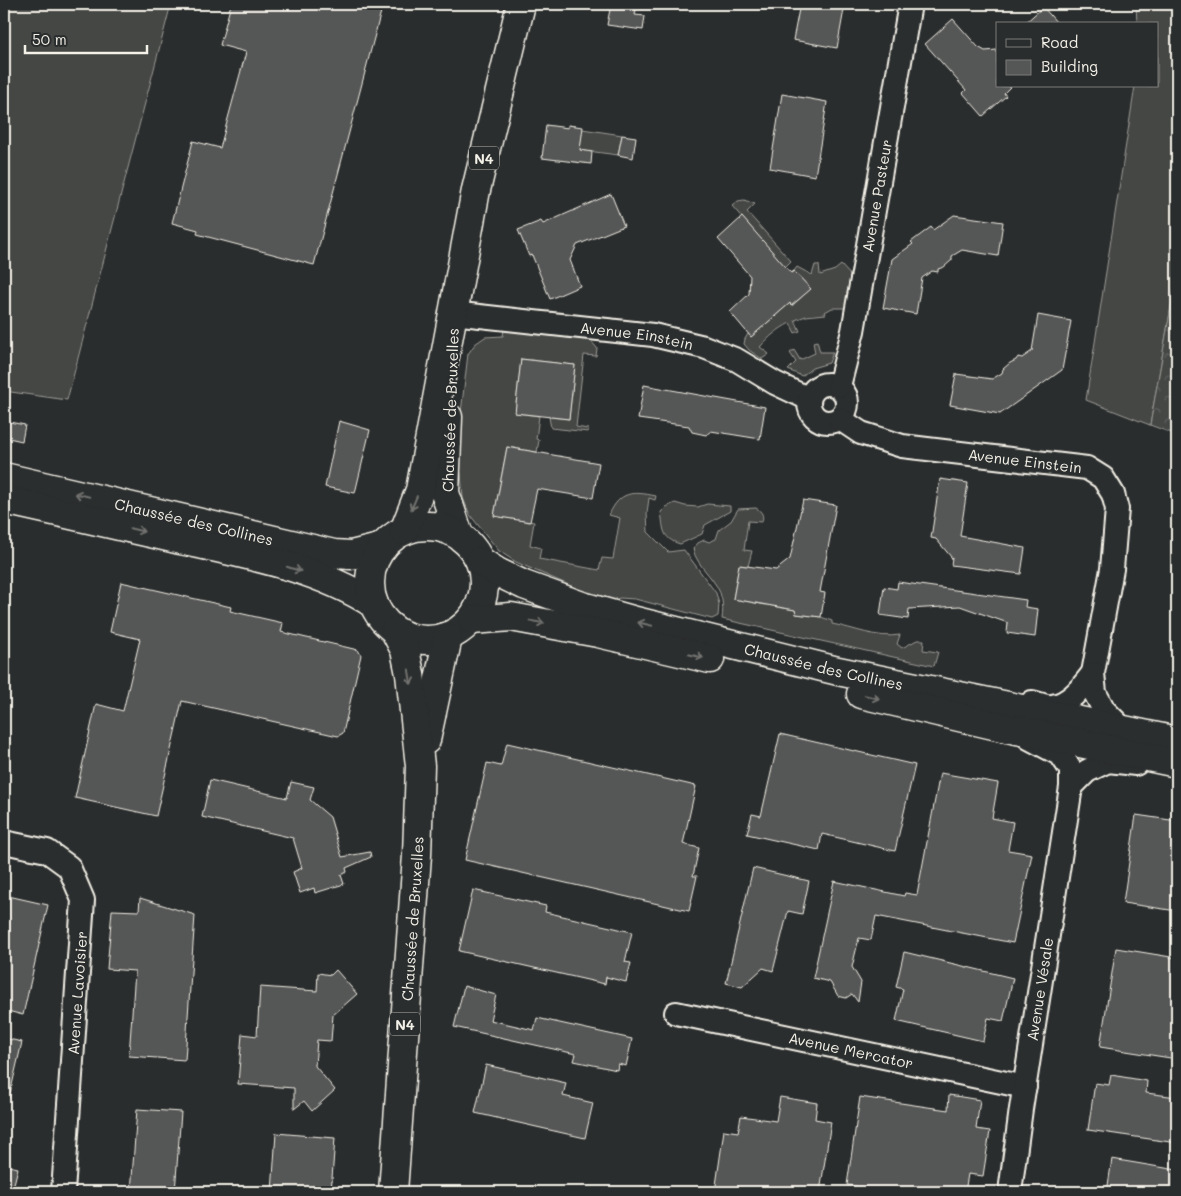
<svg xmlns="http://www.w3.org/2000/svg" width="1181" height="1196" viewBox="0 0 1181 1196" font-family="Mali,sans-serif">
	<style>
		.grass { fill: #444645; stroke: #9c9c96 }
		.forest { fill: url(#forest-crowns); stroke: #9c9c96 }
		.building { fill: #555756; stroke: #f4f1e8 }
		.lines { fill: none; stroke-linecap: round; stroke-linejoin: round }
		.minor-casing { stroke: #f4f1e8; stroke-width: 26 }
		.major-casing { stroke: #f4f1e8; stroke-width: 31 }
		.minor { stroke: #2a2d2e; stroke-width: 22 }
		.major { stroke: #2a2d2e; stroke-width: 28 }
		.oneway { stroke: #71726f }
		.labels { text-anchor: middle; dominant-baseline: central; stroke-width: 4; stroke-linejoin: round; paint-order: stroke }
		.shield { fill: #2a2d2e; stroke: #b7b6b0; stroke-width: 1 }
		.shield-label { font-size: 14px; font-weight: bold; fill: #f4f1e8 }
		.street-label { font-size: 15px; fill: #f4f1e8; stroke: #2a2d2e }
	</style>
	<defs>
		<pattern id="forest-crowns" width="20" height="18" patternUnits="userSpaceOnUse" patternTransform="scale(1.25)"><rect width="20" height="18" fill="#444645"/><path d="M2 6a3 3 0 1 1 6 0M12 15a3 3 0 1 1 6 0" fill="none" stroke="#606160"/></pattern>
	</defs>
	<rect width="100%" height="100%" fill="#2a2d2e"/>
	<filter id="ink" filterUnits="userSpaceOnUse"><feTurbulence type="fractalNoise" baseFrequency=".02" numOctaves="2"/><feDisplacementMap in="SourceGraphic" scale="10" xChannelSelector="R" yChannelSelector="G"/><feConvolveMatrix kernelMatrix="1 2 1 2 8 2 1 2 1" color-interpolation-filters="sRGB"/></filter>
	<g filter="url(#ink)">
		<g class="grass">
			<path d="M4 4H171L67 400 4 391Z"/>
			<path d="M1136 4H1177V273L1150 425 1086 400 1135 86H1157V24H1137Z"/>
			<path d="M582 129 622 135 618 155 580 150Z"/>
			<path d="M744 200 755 204 747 212 791 261 785 267 732 206 738 201Z"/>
			<path d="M815 265H819L820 275 835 270 841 265 853 278 845 308H832L825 312 826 314 806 316 795 320 800 331 795 333 790 323C778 329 769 337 760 347L769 354 762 359 749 350 744 344 745 339 748 334 751 337 790 303 792 306 810 289 794 271 797 267 812 275Z"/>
			<path d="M504 329 583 338 590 340 597 348 596 356 584 355 576 427 588 429V432L551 428 549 417 569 419 575 365 521 359 515 413 539 416 536 439 539 440 537 452 507 447 494 516 534 522 530 545 541 548 539 559 599 570 602 558 613 559 620 518 609 515C620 491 632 491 656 496L655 500 649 498 647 513 648 532 668 552 684 550 716 593 719 604 718 616 712 619 635 599 620 598 612 600 587 593 516 562 499 551 470 515 463 498 461 473 457 467 460 421 468 354 475 344 485 337 503 336Z"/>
			<path d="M817 341 820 352H833L829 363 812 368 802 376 788 370 796 362 790 353 794 350 800 360 815 353 813 342Z"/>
			<path d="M675 503 685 506 698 507 707 504 730 506V511L705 525 702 534 680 544C661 538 664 529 661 512L666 507Z"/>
			<path d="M756 508C762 512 764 515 762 522L748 521 744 550 752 551 748 566 739 565 733 599 795 610 796 614 821 617 832 621V624C854 628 877 639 900 635L897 644 902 648 917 640H924L923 650 938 652 934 666 722 619C723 613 723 606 722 600 719 580 697 568 693 549L698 543 704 540 709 542 716 539 719 530 731 521 738 509Z"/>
		</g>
		<path class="forest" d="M1177 273V435L1150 425Z"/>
		<g class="building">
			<path d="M231 4H383L314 265 197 234 198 230 172 223 193 141 220 148 246 52 220 45Z"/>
			<path d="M611 4H637L635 15 645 16 643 30 607 25Z"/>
			<path d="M800 4H845L837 48 793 40Z"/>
			<path d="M1043 7 1058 24H1024Z"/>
			<path d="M953 19 978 47 985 51 997 50V86H1011L1004 93 1006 96 983 116 963 93 966 90 925 44Z"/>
			<path d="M782 94 827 102 815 176 770 168Z"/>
			<path d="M546 125 568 128V125L583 127 580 150 592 152 591 164 542 158Z"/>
			<path d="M622 135 636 137 633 158 618 155Z"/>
			<path d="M611 194 624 226 577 245 570 260 580 286 550 299 532 255 529 256 518 230 541 221 543 224Z"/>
			<path d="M954 215 1003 222 998 256 962 250 952 256V260L944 267 938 269V272L932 271 922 278 916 314 883 308 892 259 913 244 911 242 931 227 933 230Z"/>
			<path d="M742 217 791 273 794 271 811 289 791 306 790 303 751 337 730 312 749 294 750 276 718 239Z"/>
			<path d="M1038 315 1071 321 1062 370 1000 414 950 405 956 374 992 379 1002 373 1003 369 1010 363 1016 360 1018 357 1022 358 1032 351Z"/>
			<path d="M521 359 575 365 569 419 515 413Z"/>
			<path d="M644 385 765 407 760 439 711 431 706 435 692 432 689 426 638 419Z"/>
			<path d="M4 421 25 425 22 441 4 437Z"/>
			<path d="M339 421 370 430 355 493 325 487Z"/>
			<path d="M507 447 599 463 593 498 537 489 530 522 494 516Z"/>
			<path d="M940 479 968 483 960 536 1025 548 1021 574 951 565 952 558 936 539 931 538Z"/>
			<path d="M803 500 836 505 820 592 825 593 821 617 796 614 795 610 733 599 739 565 776 570 790 559Z"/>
			<path d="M121 582 231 607 230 611 283 623 281 632 358 650 361 655 343 733 338 736 182 701 156 816 75 798 96 704 123 711 140 639 110 632Z"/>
			<path d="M898 582 1026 600 1025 607 1038 609 1035 637 1007 633 1008 623 960 606 909 609 908 619 880 615 884 587 897 589Z"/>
			<path d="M780 734 915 765 895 851 822 834 819 850 747 834 752 814 761 816Z"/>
			<path d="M507 743 696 786 683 844 699 848 693 876H697L689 911 465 860 487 763 501 766Z"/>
			<path d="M940 773 998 783 992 818 1013 822 1008 850 1032 854 1013 943 876 916 871 940 859 938 852 967 861 982 858 1002 852 994 846 998 838 996 830 982 813 978 834 881 904 896 905 893 917 895Z"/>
			<path d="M210 780 287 798 291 782 314 787 310 800 330 817 342 857 370 852 371 857 346 868 347 872 341 875 344 884 315 893 314 888 300 893 293 872 302 868 293 838 202 817Z"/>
			<path d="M1136 815 1177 821V911L1123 903Z"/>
			<path d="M753 868 809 881 802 914 788 911 773 971 763 968 742 987 726 983Z"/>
			<path d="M473 890 546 906 545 912 632 932 625 962 631 963 626 982 606 977 605 984 459 951Z"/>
			<path d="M4 895 48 905 23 1015 4 1010Z"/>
			<path d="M140 898 195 915 185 1060 129 1056 135 971 107 969 112 910 139 911Z"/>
			<path d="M1116 948 1177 958V1059L1100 1047Z"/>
			<path d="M904 952 1013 978 1003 1021 988 1018 983 1041 896 1021 903 989 896 987Z"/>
			<path d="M336 970 357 994 333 1015 331 1041 317 1040 315 1066 335 1090 312 1111 304 1101 294 1109V1088L238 1084 242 1034 257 1036 260 987 317 991 318 973 331 975Z"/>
			<path d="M464 986 496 995 490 1020 534 1030 537 1018 632 1039 626 1066 618 1064 617 1070 574 1061 576 1054 454 1027Z"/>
			<path d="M4 1038 22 1042 9 1098 4 1097Z"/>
			<path d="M486 1065 566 1083 563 1096 593 1103 585 1138 475 1113Z"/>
			<path d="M1111 1075 1147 1081 1146 1093 1177 1097V1143L1088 1130 1095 1083 1109 1085Z"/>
			<path d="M949 1095 980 1100 976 1129 990 1131 983 1176 968 1174 965 1192H895L847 1185 860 1097 948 1110Z"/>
			<path d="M780 1097 817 1103 815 1119 831 1122 820 1192H715L724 1130 738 1132 741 1116 776 1121Z"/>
			<path d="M137 1109 181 1112 175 1192H131Z"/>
			<path d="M276 1133 335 1138 331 1192H272Z"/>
			<path d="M1112 1159 1177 1170V1192H1107Z"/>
			<path d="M4 1165 18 1168 12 1192H4Z"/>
		</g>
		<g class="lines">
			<g class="minor-casing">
				<g id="minor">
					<path id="s1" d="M452 313 653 335 704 347 737 360 775 383 809 399"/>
					<circle cx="828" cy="403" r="19"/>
					<path id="s2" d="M839 386 853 331 910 4"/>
					<path id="s3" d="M840 419 861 433 902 446 1087 468 1103 478 1113 494 1117 509 1112 569 1093 673 1095 693 1104 710 1122 728"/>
					<path d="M1032 702C1038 703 1046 707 1052 706 1070 704 1082 687 1093 673"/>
					<path d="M1071 787 1087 771 1108 761 1136 764"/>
					<path d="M4 842 47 851 69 867 83 900 63 1192"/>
					<path id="s4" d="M676 1013 1025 1087"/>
					<path id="s5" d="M1010 1192 1021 1109 1071 787V770L1061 755 1029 738"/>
				</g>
			</g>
			<g class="major-casing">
				<g id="major">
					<path d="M448 417 445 493 459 535"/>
					<path id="s6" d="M4 477 334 554 351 555 383 547"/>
					<path d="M4 500C64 513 124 527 185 541 249 555 318 568 374 604"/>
					<circle cx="427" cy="583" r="57"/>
					<path d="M404 531 420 490 476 190 521 4"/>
					<path id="s7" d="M480 561 497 572 524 585 582 606 632 620 838 671 1177 741"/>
					<path d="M472 620 511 617 598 633 710 659"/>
					<path d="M861 694 1002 727 1177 763"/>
					<path d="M426 740 448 637"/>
					<path id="s8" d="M393 1192 417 855 420 766 410 674 405 650 395 631"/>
				</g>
			</g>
			<use href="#minor" class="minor"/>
			<use href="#major" class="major"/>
		</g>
		<defs><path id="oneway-shaft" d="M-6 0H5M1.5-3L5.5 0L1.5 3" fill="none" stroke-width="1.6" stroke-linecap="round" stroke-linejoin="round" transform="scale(1.25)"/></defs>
		<g class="oneway">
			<use href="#oneway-shaft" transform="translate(82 495) rotate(-167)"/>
			<use href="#oneway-shaft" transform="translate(414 503) rotate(113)"/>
			<use href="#oneway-shaft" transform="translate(137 530) rotate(13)"/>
			<use href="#oneway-shaft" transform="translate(294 569) rotate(18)"/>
			<use href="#oneway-shaft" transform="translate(537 622) rotate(10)"/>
			<use href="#oneway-shaft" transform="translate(645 624) rotate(-166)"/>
			<use href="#oneway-shaft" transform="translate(696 656) rotate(13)"/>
			<use href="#oneway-shaft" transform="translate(410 677) rotate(81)"/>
			<use href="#oneway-shaft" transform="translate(872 697) rotate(13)"/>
		</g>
	</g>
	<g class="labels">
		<g class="shield">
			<rect x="469" y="146.5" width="30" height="23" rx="4"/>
			<rect x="390" y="1012.5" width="30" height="23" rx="4"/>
		</g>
		<g class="shield-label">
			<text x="484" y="158">N4</text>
			<text x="405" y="1024">N4</text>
		</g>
		<g class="street-label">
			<text stroke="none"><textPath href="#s2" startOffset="194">Avenue Pasteur</textPath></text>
			<text stroke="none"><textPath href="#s1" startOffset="186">Avenue Einstein</textPath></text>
			<text transform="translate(450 410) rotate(-88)">Chaussée de Bruxelles</text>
			<text stroke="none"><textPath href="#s3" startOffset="192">Avenue Einstein</textPath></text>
			<text stroke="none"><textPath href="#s6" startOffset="195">Chaussée des Collines</textPath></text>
			<text stroke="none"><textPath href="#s7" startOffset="361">Chaussée des Collines</textPath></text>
			<text stroke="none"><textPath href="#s8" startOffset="274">Chaussée de Bruxelles</textPath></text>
			<text stroke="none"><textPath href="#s5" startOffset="205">Avenue Vésale</textPath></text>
			<text transform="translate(77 993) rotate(-86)">Avenue Lavoisier</text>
			<text stroke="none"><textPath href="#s4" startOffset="179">Avenue Mercator</textPath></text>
		</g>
	</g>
	<rect width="1181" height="1196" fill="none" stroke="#2a2d2e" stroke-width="20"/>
	<rect x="10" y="10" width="1161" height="1176" fill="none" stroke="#f4f1e8" stroke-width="2" filter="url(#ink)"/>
	<rect x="996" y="22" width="162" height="65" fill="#2a2d2e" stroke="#7b7b78"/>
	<rect x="1006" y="39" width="25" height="8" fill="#2a2d2e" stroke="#7b7b78"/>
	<text x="1041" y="48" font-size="15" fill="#f4f1e8">Road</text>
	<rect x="1006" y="60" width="25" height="15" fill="#555756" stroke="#7b7b78"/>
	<text x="1041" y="72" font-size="15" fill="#f4f1e8">Building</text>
	<path d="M25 45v8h122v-8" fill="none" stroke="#f4f1e8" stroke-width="2.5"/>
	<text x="32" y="45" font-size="15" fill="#f4f1e8" stroke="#2a2d2e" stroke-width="4" paint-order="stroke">50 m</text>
</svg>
